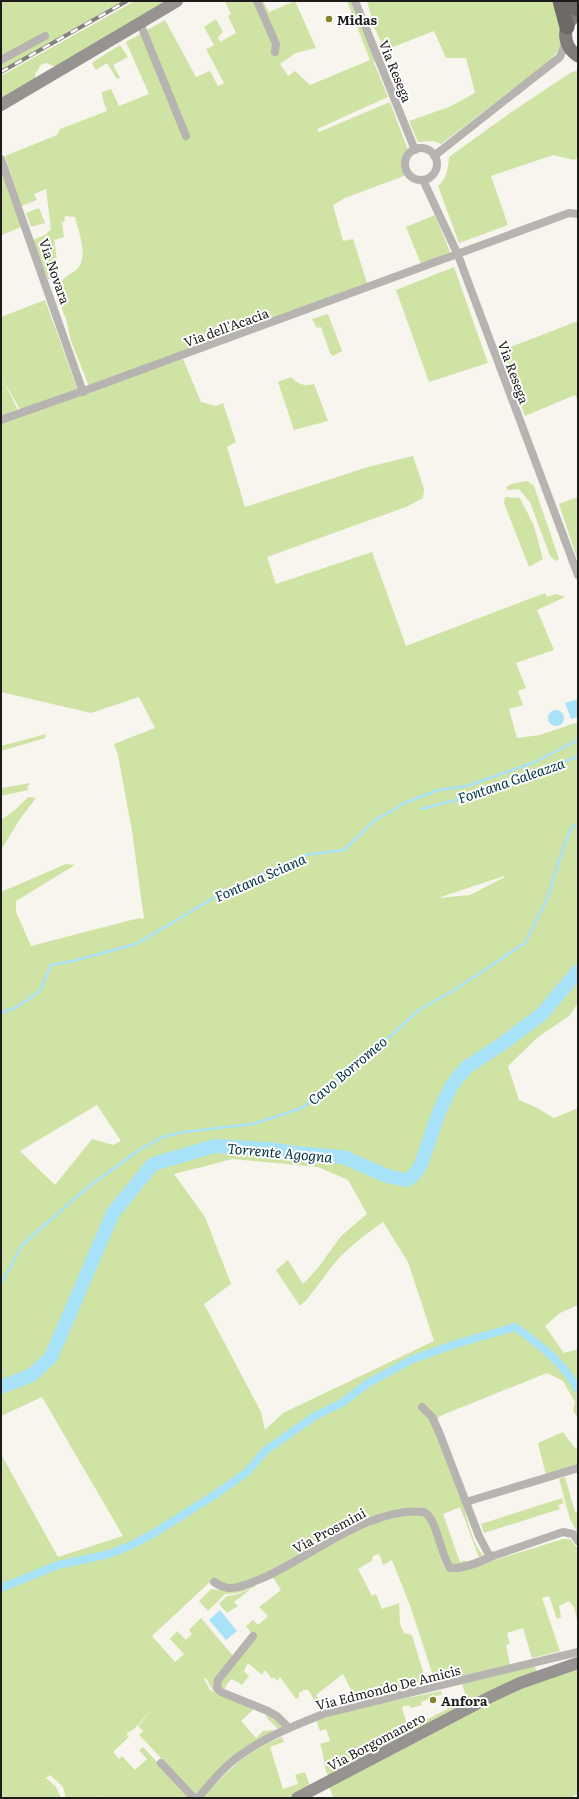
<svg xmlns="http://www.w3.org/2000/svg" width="579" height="1799" viewBox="0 0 579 1799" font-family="Literata,serif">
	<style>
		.green { fill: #cfe3a4; fill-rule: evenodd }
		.water { fill: #a8e2f9 }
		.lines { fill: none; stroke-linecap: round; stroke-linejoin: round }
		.stream { stroke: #a8e2f9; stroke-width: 2.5 }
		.canal { stroke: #a8e2f9; stroke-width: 8 }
		.river { stroke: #a8e2f9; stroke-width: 14 }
		.street { stroke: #b6b3b1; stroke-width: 8 }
		.secondary { stroke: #979390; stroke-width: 12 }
		.primary { stroke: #817c79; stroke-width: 13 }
		.highway { stroke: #6e6965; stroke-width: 15 }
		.rail-casing { stroke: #83817d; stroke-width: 4 }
		.rail { stroke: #fff; stroke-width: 2.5; stroke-dasharray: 8; stroke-linecap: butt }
		.poi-dot { fill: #85832c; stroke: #fff; stroke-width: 1.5 }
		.labels { text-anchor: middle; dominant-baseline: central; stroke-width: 4; stroke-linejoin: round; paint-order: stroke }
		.poi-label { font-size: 13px; font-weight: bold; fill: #1d1c1a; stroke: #fff; text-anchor: start }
		.street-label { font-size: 13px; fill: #1d1c1a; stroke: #fff }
		.water-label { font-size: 14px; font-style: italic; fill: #003242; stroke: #fff }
	</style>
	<rect width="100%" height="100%" fill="#f7f5ee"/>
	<g class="green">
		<path d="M1 1H122L1 70Z"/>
		<path d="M135 1H174L58 68 46 63 41 65 35 74 36 83 1 103V76Z"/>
		<path d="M225 1H263L269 12 295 1 316 48 296 53 280 64 288 76 295 71 310 85 370 60 347 1H352L375 58 374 63 388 97 317 129 319 132 390 102 408 150C402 159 402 165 404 176L345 198 333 205 343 241 353 239 368 286 90 389 71 341 66 319 55 291 64 286 62 281C66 275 74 273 79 267 88 254 78 230 75 217L65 216 64 222H62L64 237 54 240 59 272 57 277 48 279 33 240 45 235 51 229 46 189 34 194 37 200 21 206 5 156 57 135 60 129 107 111 103 100 102 92 111 89 119 106 149 94 126 42 165 20 196 77 210 71 218 86 224 83 206 49 214 45 204 27 216 19 223 32 218 37 220 42 236 33 228 16 231 14Z"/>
		<path d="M367 1H551L563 22 561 48 547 63 441 144 433 141 418 142 409 121 449 107 475 93 466 58H446L434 31 385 50 374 27Z"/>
		<path d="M120 45 128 57 113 65 120 78 117 79 107 63 96 70 92 64 93 62Z"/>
		<path d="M578 70V158L574 160 553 155 491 176 508 225 459 243 438 186C447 178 448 169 449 157L510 113 570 73Z"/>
		<path d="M1 167 22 227 1 235Z"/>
		<path d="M39 208 45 223 31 227 26 213Z"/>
		<path d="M435 215 450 252 421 264 406 227Z"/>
		<path d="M454 267 488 363 429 382 396 290Z"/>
		<path d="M45 300 79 393 22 413 2 378 20 414 3 422 183 359 201 402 216 406 223 403 236 442 227 447 245 507 368 467 413 456 424 489 423 498 406 507 267 557 276 584 372 552 406 646 545 593 547 597 556 594 565 597 537 610 554 650 516 663 526 688 518 691 523 705 509 709 517 738 540 735 578 722V1003L569 1016 538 1037 508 1066 519 1100 537 1108 554 1118 578 1108V1305L560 1313 545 1326 564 1353 578 1349V1418L573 1411 575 1402 563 1381 547 1373 440 1416 436 1421 429 1419C442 1444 452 1471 461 1497 466 1513 472 1547 485 1557L480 1560 460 1507 443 1514 460 1562 465 1560 466 1563 453 1565 448 1560 432 1516 387 1514 253 1580 231 1586 212 1580 152 1636 175 1662 184 1654 170 1639 177 1631 186 1640 192 1634 189 1630 201 1618 234 1657 216 1691 212 1689 206 1678 204 1679 210 1690 258 1707 285 1725 278 1729 266 1717 267 1714 254 1709 241 1721 256 1738 263 1731 272 1730 273 1732 193 1798H104L101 1796 98 1798H66L63 1787 50 1775 46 1778 56 1787 61 1798H1V1454L58 1557 123 1536 42 1397 1 1416V892L66 864 75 865 16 901V912L31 946 139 918 144 919 132 831 118 755 114 744 155 728 139 697 91 713 1 692V317ZM505 877 470 895 438 898 504 876ZM97 1105 121 1141 113 1145 92 1139 55 1185 20 1151ZM233 1159 318 1167 348 1180 367 1214 341 1236 318 1268 303 1284 288 1260 276 1270 300 1306C313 1294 322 1279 333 1265 348 1247 365 1235 383 1222L408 1262 434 1341 283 1413 265 1430 261 1412 204 1304 231 1284 205 1217 174 1174ZM154 1707 138 1726 143 1731 139 1735 162 1759 158 1763 143 1747 139 1750 147 1759 135 1770 122 1756 119 1759 113 1752 129 1737 126 1734 134 1729Z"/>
		<path d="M328 314 342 351 333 356 330 353 321 327 317 328 312 319Z"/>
		<path d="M578 321V401L575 395 525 416 500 351Z"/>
		<path d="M291 377C298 384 304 387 314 384L328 421 294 430 278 382Z"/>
		<path d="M527 481 534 486 559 559 556 561 550 556 530 502 519 489 508 490 506 487 511 484Z"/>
		<path d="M505 497 520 498 534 526 543 559 529 567 504 503Z"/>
		<path d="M578 497V561L559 504Z"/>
		<path d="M46 734 45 738 1 751V746Z"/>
		<path d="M31 783 27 787 28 790 1 796V788Z"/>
		<path d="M28 797 36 798 20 819 1 850V820L15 810Z"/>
		<path d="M563 1432 574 1447 578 1449V1465L546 1475 538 1443Z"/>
		<path d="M565 1477 575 1512H578V1534L570 1519 559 1479Z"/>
		<path d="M562 1498 564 1503 558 1505 560 1509 484 1533 481 1524Z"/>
		<path d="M425 1514 435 1538 443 1565 451 1571 473 1567 563 1539H570L578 1549V1624L574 1607 569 1601 559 1606 561 1617 557 1619 549 1596 542 1598 560 1651 532 1658 523 1628 507 1633 510 1644 506 1645 510 1665 435 1682 411 1608 392 1560 383 1565 379 1554 373 1556 372 1561 358 1569 372 1596 376 1594 382 1609 399 1603 400 1624 404 1633 412 1635 427 1685 410 1689H400L357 1701 343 1674 316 1695 324 1707 321 1710 308 1690H304L299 1693V1697L296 1699 280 1677 277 1681 274 1677 272 1679 265 1670 262 1675 248 1663 244 1671 249 1676 242 1685 232 1679 227 1684 224 1690 220 1688V1680L251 1633 246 1626 253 1620 258 1625 268 1616 259 1607 281 1590 272 1576C320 1549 368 1516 425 1514Z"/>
		<path d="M254 1584 256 1586C246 1591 236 1594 225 1594L208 1611 199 1601 211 1589C227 1592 239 1589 254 1584Z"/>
		<path d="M251 1589 234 1602 238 1606 227 1613 219 1604 227 1596 235 1595Z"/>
		<path d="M528 1667H535L537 1673 328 1776C323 1766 325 1756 320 1744L330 1741 326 1729 320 1731 316 1720 355 1709 441 1691 442 1694 421 1702 422 1705 411 1708 409 1705 402 1707 408 1729 467 1699 462 1684Z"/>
		<path d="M578 1667V1794L569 1798H508V1797L504 1798H333L329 1785 488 1701Z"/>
		<path d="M282 1737 284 1742 270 1747 283 1789 298 1784 295 1775 305 1772 310 1786 288 1798H202C228 1770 246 1751 282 1737Z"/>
	</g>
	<g class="water">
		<path d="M578 699V717L571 719 565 703Z"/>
		<circle cx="556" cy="718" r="8"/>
		<path d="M220 1610 237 1631 226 1640 209 1620Z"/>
	</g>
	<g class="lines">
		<g class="stream">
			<path d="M421 809 487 792 548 769 578 756"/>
			<path d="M1 1013 17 1007 40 991 51 965 73 961 136 944 217 896 260 875 305 855 344 850 375 820 392 811 402 804 438 790 467 786 535 762 578 740"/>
			<path d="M1 1284 22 1245 89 1186 141 1149 163 1137 184 1132 253 1124 302 1108 323 1093 343 1074 386 1040 419 1010 456 989 525 943 547 899 561 855 571 828 578 823"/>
		</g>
		<path class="canal" d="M1 1588 58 1565 109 1554 132 1545 156 1532 216 1494 246 1473 266 1450 315 1416 342 1403 368 1383 413 1359 459 1343 515 1327C539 1344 564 1363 578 1390"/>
		<path class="river" d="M1 1387 32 1375 51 1357 113 1213 153 1164 215 1146 269 1149 296 1153 343 1157 387 1176 406 1180 413 1176 420 1167 439 1112 452 1085 460 1075 467 1067 502 1044 542 1014 578 971"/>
		<g class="street">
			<path d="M257 1 276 44 275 52"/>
			<path d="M355 1 415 150"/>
			<path d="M140 23 186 136"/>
			<path d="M1 60 45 36"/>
			<circle cx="421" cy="164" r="16"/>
			<path d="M434 156 560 57 566 43"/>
			<path d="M1 159 83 392"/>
			<path d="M423 180 458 255 578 575"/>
			<path d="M1 420 100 385 569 213 578 214"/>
			<path d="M422 1407 432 1417 439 1432 479 1536 489 1555 493 1556 563 1532 573 1534 578 1541"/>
			<path d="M466 1502 578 1468"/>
			<path d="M214 1582C218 1585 223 1587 228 1588 239 1589 252 1582 263 1578 309 1558 372 1505 424 1512 436 1517 441 1555 450 1568 464 1569 480 1562 493 1556"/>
			<path d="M253 1636 218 1680 217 1688 221 1692 268 1711 277 1716 289 1728"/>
			<path d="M161 1763 194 1798"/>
			<path d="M198 1798C207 1787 218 1774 229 1764 257 1740 293 1726 326 1713L578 1652"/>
		</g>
		<g class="secondary">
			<path d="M1 105 177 1"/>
			<path d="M297 1798 488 1698 520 1683 578 1663"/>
		</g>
		<path class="primary" d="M578 14C561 24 562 46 578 56"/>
		<g class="highway">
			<path d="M560 1 567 27"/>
			<path d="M563 1 578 9"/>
		</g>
		<g class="rail-casing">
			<path id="rail" d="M1 72 127 1"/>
		</g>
		<use href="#rail" class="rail"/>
	</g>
	<g class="poi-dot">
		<circle cx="329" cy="19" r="4"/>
		<circle cx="433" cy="1700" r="4"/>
	</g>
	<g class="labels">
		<g class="poi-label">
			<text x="337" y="19">Midas</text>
			<text x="441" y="1700">Anfora</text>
		</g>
		<g class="street-label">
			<text transform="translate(396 71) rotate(68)">Via Resega</text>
			<text transform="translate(55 271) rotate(71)">Via Novara</text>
			<text transform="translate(226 327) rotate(-20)">Via dell'Acacia</text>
			<text transform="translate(514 372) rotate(70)">Via Resega</text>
			<text transform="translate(329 1530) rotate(-28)">Via Prosmini</text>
			<text transform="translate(388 1687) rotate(-14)">Via Edmondo De Amicis</text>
			<text transform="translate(376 1741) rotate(-28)">Via Borgomanero</text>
		</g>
		<g class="water-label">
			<text transform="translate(511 780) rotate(-19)">Fontana Galeazza</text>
			<text transform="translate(260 877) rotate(-24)">Fontana Sciana</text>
			<text transform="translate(347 1070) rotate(-40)">Cavo Borromeo</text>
			<text transform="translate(280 1152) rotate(5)">Torrente Agogna</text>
		</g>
	</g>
	<rect width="579" height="1799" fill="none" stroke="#1d1c1a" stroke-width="4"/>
</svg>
